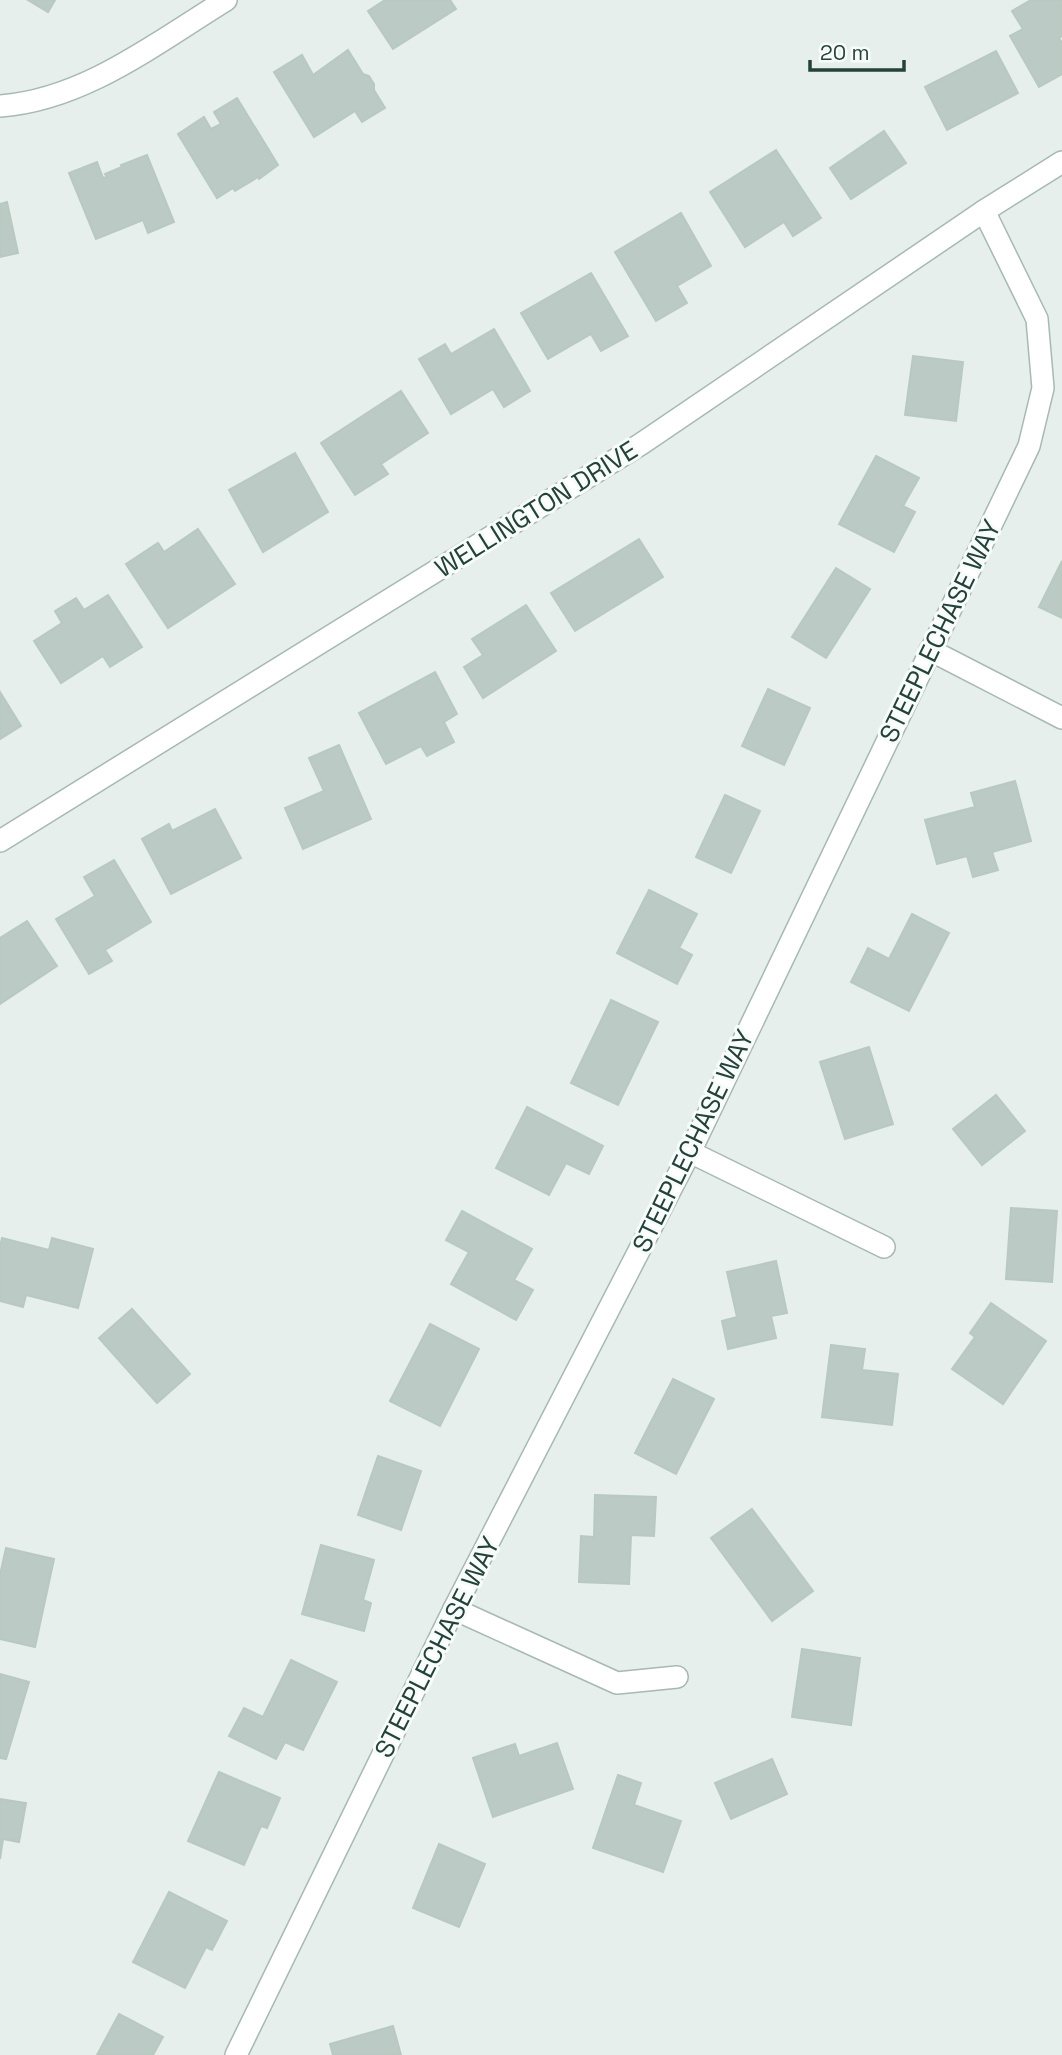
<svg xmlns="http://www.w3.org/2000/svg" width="1062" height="2055" viewBox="0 0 1062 2055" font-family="'Space Grotesk',sans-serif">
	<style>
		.building { fill: #bbcac4; stroke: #b8c9c2; stroke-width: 2 }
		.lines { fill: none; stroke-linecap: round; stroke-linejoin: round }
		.minor-casing { stroke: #a8b8b2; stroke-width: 24 }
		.minor { stroke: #fff; stroke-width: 21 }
		.labels { text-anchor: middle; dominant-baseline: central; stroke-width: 6; stroke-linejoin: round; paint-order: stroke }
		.street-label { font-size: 26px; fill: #24423a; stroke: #f7fbf9 }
	</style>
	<rect width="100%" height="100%" fill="#e6efeb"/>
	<g class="building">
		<path d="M28 0H55L48 12Z"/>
		<path d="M385 0H450L456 9 393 49 368 11Z"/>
		<path d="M1031 0H1062V36L1059 38 1062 43V74L1039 87 1010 36 1023 29 1012 11Z"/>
		<path d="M348 50 363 74 369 76 374 84V90L385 108 362 122 355 111 314 137 274 72 302 55 313 75Z"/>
		<path d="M996 51 1018 93 947 130 925 87Z"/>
		<path d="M237 98 278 165 259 179 258 177 235 191 233 188 217 198 178 134 204 117 211 129 221 124 214 112Z"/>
		<path d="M884 131 906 163 851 199 830 168Z"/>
		<path d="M776 150 821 218 793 236 784 222 745 247 710 192Z"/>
		<path d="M147 155 174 222 148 233 143 220 96 239 69 173 97 162 103 178 107 177 105 174 122 167 121 165Z"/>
		<path d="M7 202 18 253 0 257V204Z"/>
		<path d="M681 213 711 266 677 286 687 303 656 321 615 252Z"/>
		<path d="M591 273 628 336 601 351 591 334 548 359 521 313Z"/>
		<path d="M494 329 530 391 504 407 493 389 451 414 419 359 445 344 451 354Z"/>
		<path d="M913 356 963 362 956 421 905 415Z"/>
		<path d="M401 391 428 433 381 464 388 474 355 495 321 443Z"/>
		<path d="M295 453 328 512 263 552 229 490Z"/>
		<path d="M876 456 919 478 903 506 915 512 894 552 839 524Z"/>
		<path d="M198 529 235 584 168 628 126 564 158 543 164 552Z"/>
		<path d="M639 539 663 577 575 631 551 593Z"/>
		<path d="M1062 561V618L1039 607Z"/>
		<path d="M836 568 870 589 826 658 792 637Z"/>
		<path d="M108 595 142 647 110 667 103 656 61 683 34 641 62 623 55 611 76 598 84 610Z"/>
		<path d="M526 605 556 651 483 698 464 667 483 655 472 639Z"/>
		<path d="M435 672 457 714 444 722 454 742 427 756 421 746 386 764 359 713Z"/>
		<path d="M768 689 810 708 784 765 742 746Z"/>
		<path d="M0 692 21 726 0 739Z"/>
		<path d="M339 745 371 819 303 849 285 808 324 791 309 758Z"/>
		<path d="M1015 781 1031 841 992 852 998 870 973 877 967 856 937 864 925 820 975 807 971 793Z"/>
		<path d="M725 795 760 811 731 873 696 857Z"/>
		<path d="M215 809 241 858 171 894 142 839 169 824 172 831Z"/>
		<path d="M114 860 151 922 105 950 112 961 89 974 56 919 95 896 84 877Z"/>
		<path d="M649 890 697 914 679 948 692 955 677 984 617 953Z"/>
		<path d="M912 914 949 933 909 1011 851 982 868 948 889 959Z"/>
		<path d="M27 921 57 966 0 1004V938Z"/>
		<path d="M611 1000 658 1022 618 1105 571 1083Z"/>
		<path d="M869 1047 893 1124 845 1139 820 1062Z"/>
		<path d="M996 1095 1025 1131 982 1165 953 1129Z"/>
		<path d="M527 1107 603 1146 589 1174 566 1163 549 1195 496 1168Z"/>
		<path d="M1011 1208 1057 1211 1052 1282 1006 1279Z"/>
		<path d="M462 1211 532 1249 514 1280 533 1290 516 1320 451 1284 469 1252 446 1240Z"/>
		<path d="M2 1238 49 1250 52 1238 93 1249 78 1308 26 1295 23 1307 0 1301V1247Z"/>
		<path d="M776 1261 787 1313 771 1316 776 1338 728 1349 722 1321 737 1317 727 1272Z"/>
		<path d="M991 1303 1046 1341 1003 1404 952 1369 975 1337 970 1333Z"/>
		<path d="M132 1309 190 1374 157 1403 99 1338Z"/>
		<path d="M430 1324 479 1349 440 1426 390 1401Z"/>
		<path d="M831 1345 865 1349 862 1370 898 1374 892 1425 822 1417Z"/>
		<path d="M673 1379 714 1399 676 1474 635 1453Z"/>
		<path d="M378 1456 421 1471 401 1530 358 1515Z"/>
		<path d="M595 1495 656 1497 654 1536 631 1535 629 1584 579 1582 581 1536 594 1537Z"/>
		<path d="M752 1509 813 1591 772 1621 711 1538Z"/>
		<path d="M321 1545 374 1560 363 1600 371 1603 364 1631 302 1614Z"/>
		<path d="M6 1548 54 1559 35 1647 0 1639V1575Z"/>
		<path d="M802 1649 860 1658 851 1725 792 1717Z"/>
		<path d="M291 1660 337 1682 303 1750 285 1742 276 1759 229 1736 244 1708 263 1717Z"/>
		<path d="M0 1674 29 1682 6 1759 0 1758Z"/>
		<path d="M557 1743 573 1789 493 1817 473 1758 515 1744 519 1756Z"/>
		<path d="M772 1759 787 1794 731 1819 715 1783Z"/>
		<path d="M219 1772 280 1798 267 1828 261 1826 244 1865 188 1841Z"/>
		<path d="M618 1775 641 1783 634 1805 681 1821 663 1872 593 1848Z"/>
		<path d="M0 1799 26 1803 19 1842 3 1839 0 1859Z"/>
		<path d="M439 1844 485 1864 459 1927 413 1908Z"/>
		<path d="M169 1892 227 1921 212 1950 206 1947 185 1988 133 1962Z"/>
		<path d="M119 2014 163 2037 153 2055H97Z"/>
		<path d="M393 2026 401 2055H333L330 2044Z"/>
	</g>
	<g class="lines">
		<g class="minor-casing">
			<g id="minor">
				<path d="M0 106C84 100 156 43 226 0"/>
				<path d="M930 650 1062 718"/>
				<path d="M0 841 641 444 984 211 1062 162"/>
				<path d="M690 1152 884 1247"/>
				<path d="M454 1609 617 1683 677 1677"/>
				<path d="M236 2055 454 1609 690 1152 1029 446 1043 388 1037 319 984 211"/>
			</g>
		</g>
		<use href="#minor" class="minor"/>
	</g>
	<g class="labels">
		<g class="street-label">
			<text transform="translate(536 509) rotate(-32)">WELLINGTON DRIVE</text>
			<text transform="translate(940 631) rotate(-64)">STEEPLECHASE WAY</text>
			<text transform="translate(693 1141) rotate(-64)">STEEPLECHASE WAY</text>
			<text transform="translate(437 1647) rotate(-63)">STEEPLECHASE WAY</text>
		</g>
	</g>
	<path d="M810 60v10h94v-10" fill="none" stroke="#24423a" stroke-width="3.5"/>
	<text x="820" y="60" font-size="21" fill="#24423a" stroke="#f7fbf9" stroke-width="5" paint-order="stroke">20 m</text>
</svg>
